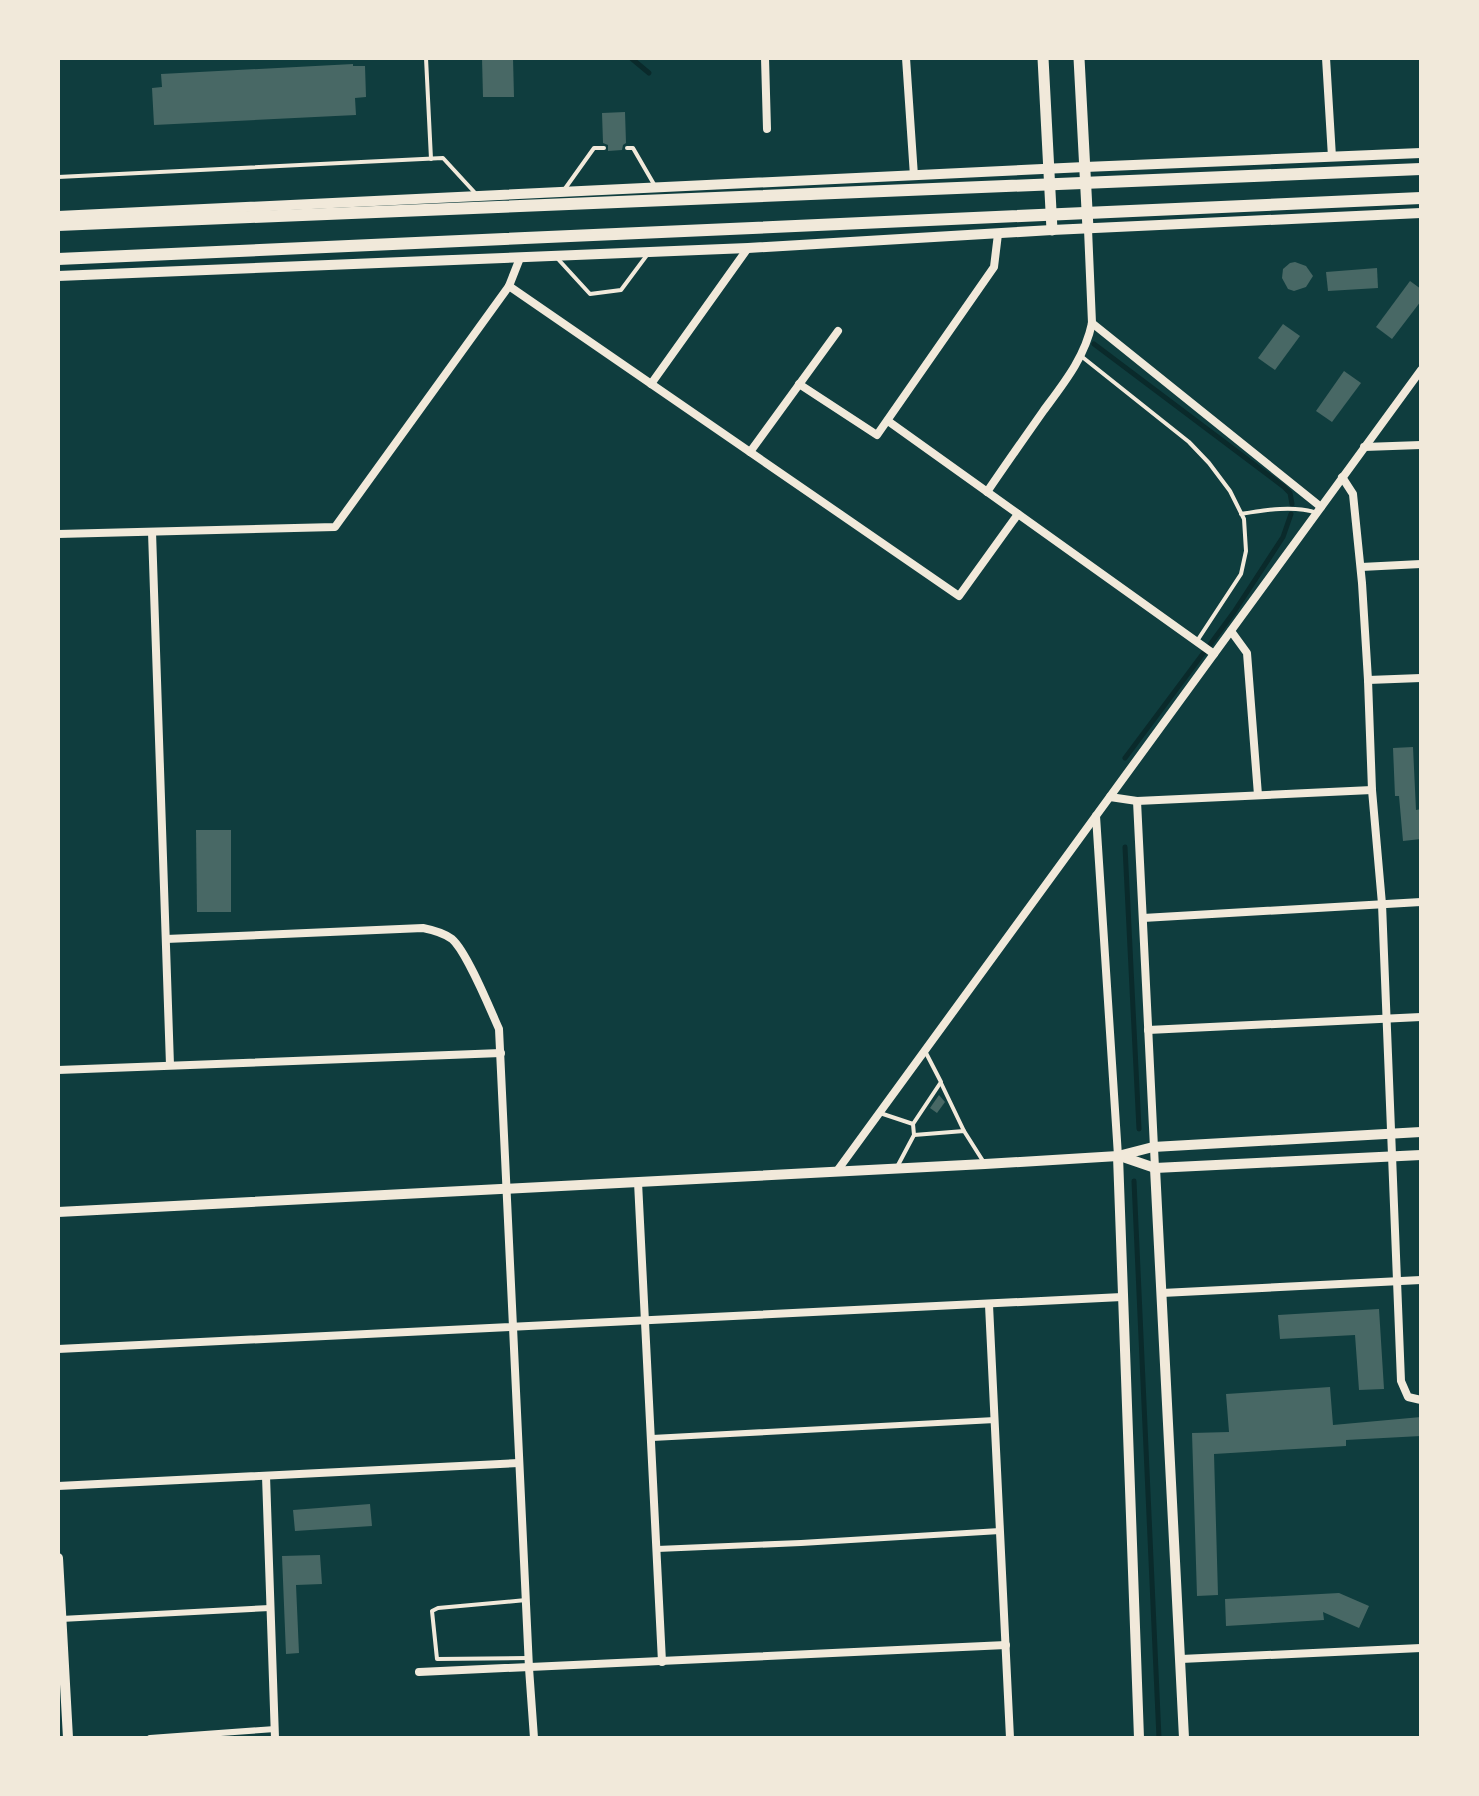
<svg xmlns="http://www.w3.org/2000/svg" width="1479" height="1796" viewBox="0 0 1479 1796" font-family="'Public Sans',sans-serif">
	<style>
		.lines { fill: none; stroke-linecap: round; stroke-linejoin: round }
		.stream { stroke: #0a2a2b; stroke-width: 5 }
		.building { fill: #486865 }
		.service { stroke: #f1e9da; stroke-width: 4 }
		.pedestrian { stroke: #f1e9da; stroke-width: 6 }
		.minor { stroke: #f1e9da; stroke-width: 8 }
		.tertiary { stroke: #f1e9da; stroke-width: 10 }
		.secondary { stroke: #f1e9da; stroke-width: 11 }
		.primary { stroke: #f1e9da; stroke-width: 12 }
	</style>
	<rect width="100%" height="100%" fill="#0f3d3e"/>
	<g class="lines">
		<g class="stream">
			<path d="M631 58 649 73"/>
			<path d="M1094 344 1284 487 1290 493 1292 504"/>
			<path d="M1209 646 1234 612 1283 537 1291 514"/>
			<path d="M1125 758 1205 651"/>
			<path d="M1125 847 1139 1129"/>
			<path d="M1134 1181 1159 1738"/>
		</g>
	</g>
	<g class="building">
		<path d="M482 58H513L514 97H483Z"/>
		<path d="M353 64V66H365L366 97 355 98 356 115 154 125 152 88 162 87 161 74Z"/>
		<path d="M625 112 626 143 623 145 622 150 608 151V145L603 143 602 113Z"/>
		<path d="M1295 262 1306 266 1313 276 1306 287 1294 291 1288 289 1282 278 1283 269 1290 263Z"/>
		<path d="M1377 268 1378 288 1328 291 1326 272Z"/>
		<path d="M1410 281 1421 289V301L1392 339 1376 327Z"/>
		<path d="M1283 324 1300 336 1275 370 1258 358Z"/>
		<path d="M1344 371 1361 383 1332 422 1316 411Z"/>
		<path d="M1413 747 1416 810 1421 809V839L1403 841 1399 796H1395L1393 748Z"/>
		<path d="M196 830H231V912H197Z"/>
		<path d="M939 1095 945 1102 937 1113 930 1108Z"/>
		<path d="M1379 1309 1384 1389 1359 1390 1355 1335 1280 1339 1278 1315Z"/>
		<path d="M1330 1387 1333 1425 1421 1417V1436L1346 1440V1446L1214 1454 1218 1595 1197 1596 1192 1433 1229 1432 1226 1394Z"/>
		<path d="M370 1504 372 1526 295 1531 293 1510Z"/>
		<path d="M320 1555 322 1584 296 1585 299 1653 286 1654 282 1556Z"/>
		<path d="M1339 1593 1369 1606 1359 1628 1323 1612 1324 1620 1226 1626 1225 1599Z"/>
	</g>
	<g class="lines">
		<g class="service">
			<path d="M426 58 431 159"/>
			<path d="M627 148H633L655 186"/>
			<path d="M58 177 443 158 477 195"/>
			<path d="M564 190 594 148H604"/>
			<path d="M557 258 590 294 621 290 647 255"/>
			<path d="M1081 356 1189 442 1209 463 1230 491 1244 519 1246 551 1241 574 1197 641"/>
			<path d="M1241 514C1265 510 1294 505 1317 513"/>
			<path d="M941 1083 964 1131"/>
			<path d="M880 1113 913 1124 914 1135 897 1167"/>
			<path d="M913 1124 941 1082 925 1051"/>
			<path d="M914 1135 964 1131 983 1161"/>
			<path d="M526 1600 438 1608 432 1611 437 1659 527 1658"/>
		</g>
		<g class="pedestrian">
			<path d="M652 1438 995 1420"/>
			<path d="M657 1549 801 1543 1000 1531"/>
			<path d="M61 1619 270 1608"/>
			<path d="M150 1738 275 1729"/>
		</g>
		<g class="minor">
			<path d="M765 58 767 129"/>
			<path d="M906 58 914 176"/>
			<path d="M1326 58 1332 157"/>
			<path d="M509 286 959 596 1018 514"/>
			<path d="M1092 323 1321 507"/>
			<path d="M651 384 748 248"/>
			<path d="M799 384 877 435 994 267 998 234"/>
			<path d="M888 421 1214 654"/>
			<path d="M1364 447 1421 445"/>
			<path d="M750 452 838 331"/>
			<path d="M1342 477 1353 494 1362 583 1368 680 1372 790 1382 904 1401 1381 1408 1397 1421 1400"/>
			<path d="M987 492C1006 464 1025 437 1044 410 1064 383 1085 357 1092 323L1088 229"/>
			<path d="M152 532 170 1065"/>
			<path d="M58 534 335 527 509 286 520 258"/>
			<path d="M1361 567 1421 564"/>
			<path d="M1231 631 1247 653 1258 795"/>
			<path d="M1368 680 1421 678"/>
			<path d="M1110 797 1137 801 1372 790"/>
			<path d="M1137 801 1155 1168"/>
			<path d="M1096 816 1118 1156"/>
			<path d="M1143 918 1421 902"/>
			<path d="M166 939 423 928C433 930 444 933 452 939 467 952 490 1009 499 1029L529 1668 534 1738"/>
			<path d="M1148 1030 1421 1017"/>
			<path d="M58 1070 501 1053"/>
			<path d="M837 1171 1421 370"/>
			<path d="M638 1182 662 1662"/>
			<path d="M1162 1293 1421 1280"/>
			<path d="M989 1305 1010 1738"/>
			<path d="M58 1349 1122 1297"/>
			<path d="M266 1476 275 1738"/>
			<path d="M58 1486 519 1463"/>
			<path d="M1181 1659 1421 1648"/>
			<path d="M419 1672 1006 1645"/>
		</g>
		<g class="tertiary">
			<path d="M58 216 1085 167 1421 153"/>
			<path d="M58 276 748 248 1052 230 1421 213"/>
			<path d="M1118 1156 1139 1738"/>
			<path d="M1120 1156 1155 1168 1421 1155"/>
			<path d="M1155 1168 1184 1738"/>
			<path d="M58 1212 985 1164 1118 1156 1153 1147 1421 1132"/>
			<path d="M58 1558 68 1738"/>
		</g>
		<g class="secondary">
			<path d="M1043 58 1052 230"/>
			<path d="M1079 58 1088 229"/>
		</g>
		<g class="primary">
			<path d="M58 225 1421 169"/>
			<path d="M58 259 1421 198"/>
		</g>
	</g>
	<rect width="1479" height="1796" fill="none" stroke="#f1e9da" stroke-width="120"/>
</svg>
